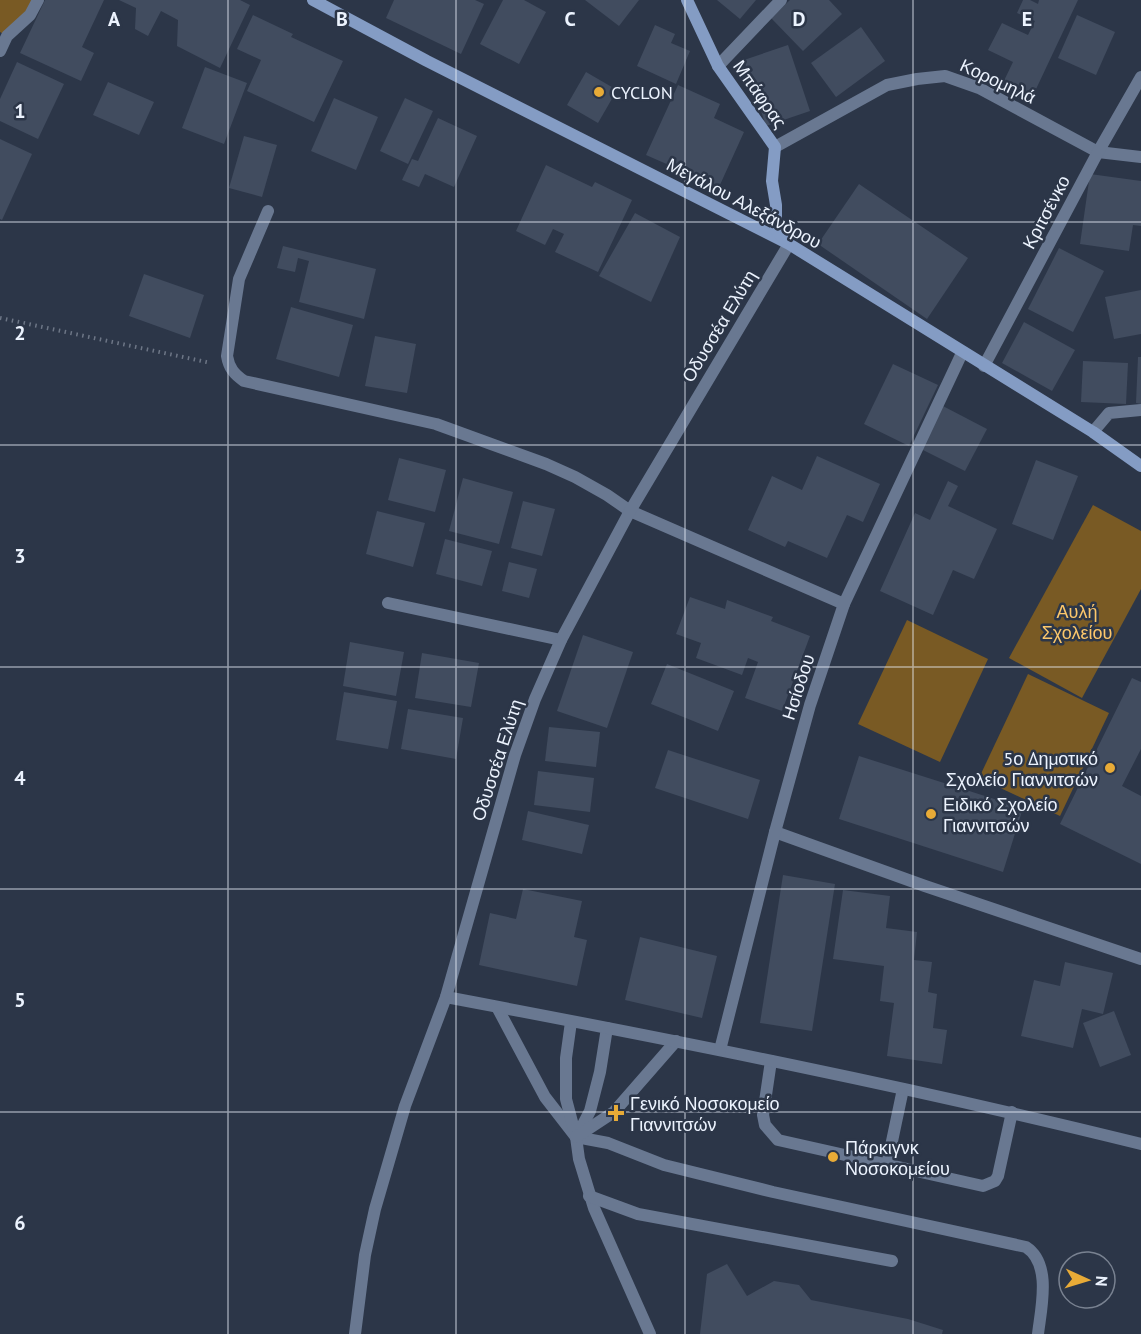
<svg xmlns="http://www.w3.org/2000/svg" width="1141" height="1334" viewBox="0 0 1141 1334" font-family="'PT Sans',sans-serif">
	<style>
		.green { fill: #795a24 }
		.building { fill: #414c5f }
		.lines { fill: none; stroke-linecap: round; stroke-linejoin: round }
		.path { stroke: #6d7686; stroke-width: 4; stroke-dasharray: 1.5 4.5; stroke-linecap: butt }
		.lane { stroke: #697891; stroke-width: 12 }
		.street { stroke: #697891; stroke-width: 12 }
		.secondary { stroke: #849cc4; stroke-width: 12 }
		.grid { fill: none; stroke: #ecf3fe; stroke-width: 1.5; stroke-opacity: 0.55 }
		.poi-dot { fill: #e8ab37; stroke: #2c3648; stroke-width: 2 }
		.labels { text-anchor: middle; dominant-baseline: central; stroke-width: 5; stroke-linejoin: round; paint-order: stroke }
		.street-label { font-size: 18px; fill: #ecf3fe; stroke: #2c3648 }
		.poi-label { font-size: 18px; fill: #ecf3fe; stroke: #2c3648; text-anchor: start }
		.park-label { font-size: 18px; fill: #fcc76b; stroke: #2c3648 }
		.grid-label { font-size: 20px; text-anchor: middle; font-weight: bold; fill: #ecf3fe; stroke: #2c3648; stroke-width: 5; stroke-linejoin: round; paint-order: stroke }
	</style>
	<rect width="100%" height="100%" fill="#2c3648"/>
	<g class="green">
		<path d="M0 0H38L7 36 0 32Z"/>
		<path d="M1093 505 1141 531V589L1082 698 1009 658Z"/>
		<path d="M907 620 988 659 940 762 858 724Z"/>
		<path d="M1028 674 1109 713 1060 816 979 778Z"/>
	</g>
	<g class="building">
		<path d="M45 0H104L82 47 94 53 81 81 20 53Z"/>
		<path d="M119 0H240L250 5 220 68 177 46 178 20 161 11 148 36 135 29 136 8Z"/>
		<path d="M394 0H475L484 4 461 54 386 18Z"/>
		<path d="M503 0H524L546 12 519 64 480 44Z"/>
		<path d="M585 0H639L619 26Z"/>
		<path d="M717 0H756L740 19Z"/>
		<path d="M790 0H829L842 14 803 51 771 18Z"/>
		<path d="M1023 0H1030L1038 4 1039 0H1078L1029 104 1000 89 1013 62 988 50 1002 23 1028 35 1035 21 1017 13Z"/>
		<path d="M253 15 293 34 291 37 343 61 314 122 247 91 261 60 237 49Z"/>
		<path d="M1077 15 1115 32 1096 75 1058 58Z"/>
		<path d="M655 25 675 34 671 43 690 51 676 84 637 66Z"/>
		<path d="M861 27 885 61 836 97 811 63Z"/>
		<path d="M788 45 810 111 766 126 744 60Z"/>
		<path d="M17 62 64 84 38 139 0 121V99Z"/>
		<path d="M205 67 247 83 224 144 182 128Z"/>
		<path d="M586 72 617 90 598 123 567 105Z"/>
		<path d="M108 82 154 102 139 135 93 115Z"/>
		<path d="M678 85 720 104 714 118 744 132 719 187 646 155Z"/>
		<path d="M334 98 378 117 356 170 311 151Z"/>
		<path d="M405 98 433 111 408 164 380 151Z"/>
		<path d="M438 118 477 136 454 187 425 174 419 187 402 180 412 159 418 161Z"/>
		<path d="M244 136 277 145 262 197 229 188Z"/>
		<path d="M0 139 32 154 2 220 0 219Z"/>
		<path d="M546 165 592 187 595 182 632 200 598 272 555 252 564 234 553 229 545 245 516 231Z"/>
		<path d="M1090 174 1141 181V226L1133 225 1129 251 1080 244Z"/>
		<path d="M859 184 968 258 927 319 818 244Z"/>
		<path d="M635 213 680 237 651 302 599 276Z"/>
		<path d="M283 246 376 269 364 319 299 302 309 261 298 258 295 272 277 268Z"/>
		<path d="M1059 248 1104 271 1073 332 1028 309Z"/>
		<path d="M144 274 204 295 190 338 129 316Z"/>
		<path d="M1141 290V334L1114 339 1105 297Z"/>
		<path d="M291 307 353 325 339 377 276 359Z"/>
		<path d="M1024 322 1075 350 1052 391 1002 363Z"/>
		<path d="M375 336 416 344 407 393 365 386Z"/>
		<path d="M1138 357H1141V404L1136 403Z"/>
		<path d="M1083 361 1128 363 1126 404 1081 402Z"/>
		<path d="M893 364 938 385 909 446 864 424Z"/>
		<path d="M941 405 987 429 965 471 919 448Z"/>
		<path d="M817 456 880 484 863 522 847 515 827 558 788 541 785 547 748 530 772 476 802 490Z"/>
		<path d="M399 458 446 470 435 512 388 500Z"/>
		<path d="M1036 460 1078 476 1053 540 1012 524Z"/>
		<path d="M463 478 513 492 499 544 449 531Z"/>
		<path d="M948 481 958 486 948 506 997 529 974 579 953 570 933 615 880 591 915 513 930 520Z"/>
		<path d="M523 501 555 509 542 556 511 548Z"/>
		<path d="M377 511 425 523 413 567 366 554Z"/>
		<path d="M445 539 492 551 482 586 436 574Z"/>
		<path d="M509 562 537 569 529 598 502 591Z"/>
		<path d="M690 597 725 609 727 600 773 617 771 621 810 636 782 711 745 698 758 662 748 658 742 675 696 658 701 643 676 634Z"/>
		<path d="M583 635 633 652 607 728 557 711Z"/>
		<path d="M350 642 404 652 396 696 343 686Z"/>
		<path d="M422 653 479 663 471 707 415 698Z"/>
		<path d="M667 664 734 691 718 731 651 704Z"/>
		<path d="M1132 678 1141 682V749L1122 786 1141 796V864L1060 824Z"/>
		<path d="M344 692 397 701 388 749 336 740Z"/>
		<path d="M408 709 463 718 456 759 401 749Z"/>
		<path d="M549 727 600 732 596 767 545 761Z"/>
		<path d="M668 750 760 780 748 819 655 788Z"/>
		<path d="M859 756 1023 808 1003 872 839 819Z"/>
		<path d="M538 771 594 778 590 812 534 805Z"/>
		<path d="M528 811 589 825 582 854 522 840Z"/>
		<path d="M783 875 835 884 812 1031 760 1023Z"/>
		<path d="M523 889 582 901 574 937 587 940 577 986 479 965 490 913 516 919Z"/>
		<path d="M843 890 890 896 886 928 917 932 914 960 932 962 928 992 937 994 933 1028 947 1030 942 1064 887 1056 894 1003 880 1001 884 966 833 959Z"/>
		<path d="M640 937 717 956 702 1018 625 1000Z"/>
		<path d="M1065 962 1113 973 1103 1014 1082 1009 1073 1048 1021 1036 1034 980 1060 986Z"/>
		<path d="M1114 1011 1131 1055 1100 1067 1083 1023Z"/>
		<path d="M727 1264 747 1296 774 1281 799 1285 811 1300 908 1319 943 1330 942 1334H700L707 1274Z"/>
	</g>
	<g class="lines">
		<path class="path" d="M0 318 211 363"/>
		<g class="lane">
			<path d="M497 1007 545 1097 576 1137 608 1143 664 1165 773 1192 1026 1247C1052 1264 1041 1308 1038 1334"/>
			<path d="M571 1022 566 1058V1099L576 1137 579 1159 594 1208 650 1334"/>
			<path d="M771 1061 763 1115 765 1125 778 1140 983 1186 995 1181 998 1176 1012 1112"/>
			<path d="M577 1136 590 1111 600 1072 607 1028"/>
			<path d="M576 1137 614 1112 676 1041"/>
			<path d="M887 1165 903 1089"/>
			<path d="M589 1196 638 1214 892 1261"/>
		</g>
		<g class="street">
			<path d="M0 51 7 36 30 15 38 0"/>
			<path d="M718 66 781 0"/>
			<path d="M775 147 887 85 917 79 945 76 979 88 1098 152 1141 157"/>
			<path d="M268 211 239 279 227 356C229 368 234 374 244 381L436 424 546 464 575 477 607 495 630 511 844 604"/>
			<path d="M984 366 1098 152 1141 77"/>
			<path d="M1093 432 1109 413 1141 410"/>
			<path d="M388 603 561 640"/>
			<path d="M775 832 925 886 1141 959"/>
			<path d="M446 997C679 1041 911 1087 1141 1144"/>
			<path d="M720 1050 775 832 810 705 844 604 962 353"/>
			<path d="M355 1334 365 1255 375 1209 405 1106 446 997 515 755 535 699 561 640 630 511 789 244"/>
		</g>
		<g class="secondary">
			<path d="M313 0 427 61 789 244 1093 432 1141 466"/>
			<path d="M687 0 718 66 775 147 772 181 776 205V230L785 240"/>
		</g>
	</g>
	<path class="grid" d="M228 0V1334M456 0V1334M685 0V1334M913 0V1334M0 222H1141M0 445H1141M0 667H1141M0 889H1141M0 1112H1141"/>
	<g class="poi-dot">
		<circle cx="599" cy="92" r="6"/>
		<circle cx="1110" cy="768" r="6"/>
		<circle cx="931" cy="814" r="6"/>
		<path d="M613 1104h6v6h6v6h-6v6h-6v-6h-6v-6h6z"/>
		<circle cx="833" cy="1157" r="6"/>
	</g>
	<g class="labels">
		<g class="street-label">
			<text transform="translate(998 81) rotate(25)">Κορομηλά</text>
			<text transform="translate(760 94) rotate(55)">Μπάφρας</text>
			<text transform="translate(744 203) rotate(28)">Μεγάλου Αλεξάνδρου</text>
			<text transform="translate(1046 212) rotate(-62)">Κριτσένκο</text>
			<text transform="translate(719 326) rotate(-59)">Οδυσσέα Ελύτη</text>
			<text transform="translate(798 687) rotate(-72)">Ησίοδου</text>
			<text transform="translate(497 760) rotate(-72)">Οδυσσέα Ελύτη</text>
		</g>
		<g class="poi-label">
			<text x="611" y="92">CYCLON</text>
			<text x="1098" y="758" text-anchor="end">5ο Δημοτικό<tspan x="1098" dy="21">Σχολείο Γιαννιτσών</tspan></text>
			<text x="943" y="804">Ειδικό Σχολείο<tspan x="943" dy="21">Γιαννιτσών</tspan></text>
			<text x="630" y="1103">Γενικό Νοσοκομείο<tspan x="630" dy="21">Γιαννιτσών</tspan></text>
			<text x="845" y="1147">Πάρκιγνκ<tspan x="845" dy="21">Νοσοκομείου</tspan></text>
		</g>
		<g class="park-label">
			<text x="1077" y="611">Αυλή<tspan x="1077" dy="21">Σχολείου</tspan></text>
		</g>
	</g>
	<g class="grid-label">
		<text x="114" y="26">A</text>
		<text x="342" y="26">B</text>
		<text x="570" y="26">C</text>
		<text x="799" y="26">D</text>
		<text x="1027" y="26">E</text>
		<text x="20" y="118">1</text>
		<text x="20" y="340">2</text>
		<text x="20" y="563">3</text>
		<text x="20" y="785">4</text>
		<text x="20" y="1007">5</text>
		<text x="20" y="1230">6</text>
	</g>
	<g transform="translate(1087 1280) rotate(94)"><circle r="28" fill="#2c3648" stroke="#798291" stroke-width="1.5"/>
	<path d="M0-4.5L10 22L0 15L-10 22Z" fill="#e8ab37"/>
	<text y="-9" font-size="16" font-weight="bold" text-anchor="middle" fill="#ecf3fe">N</text>
	</g>
</svg>
